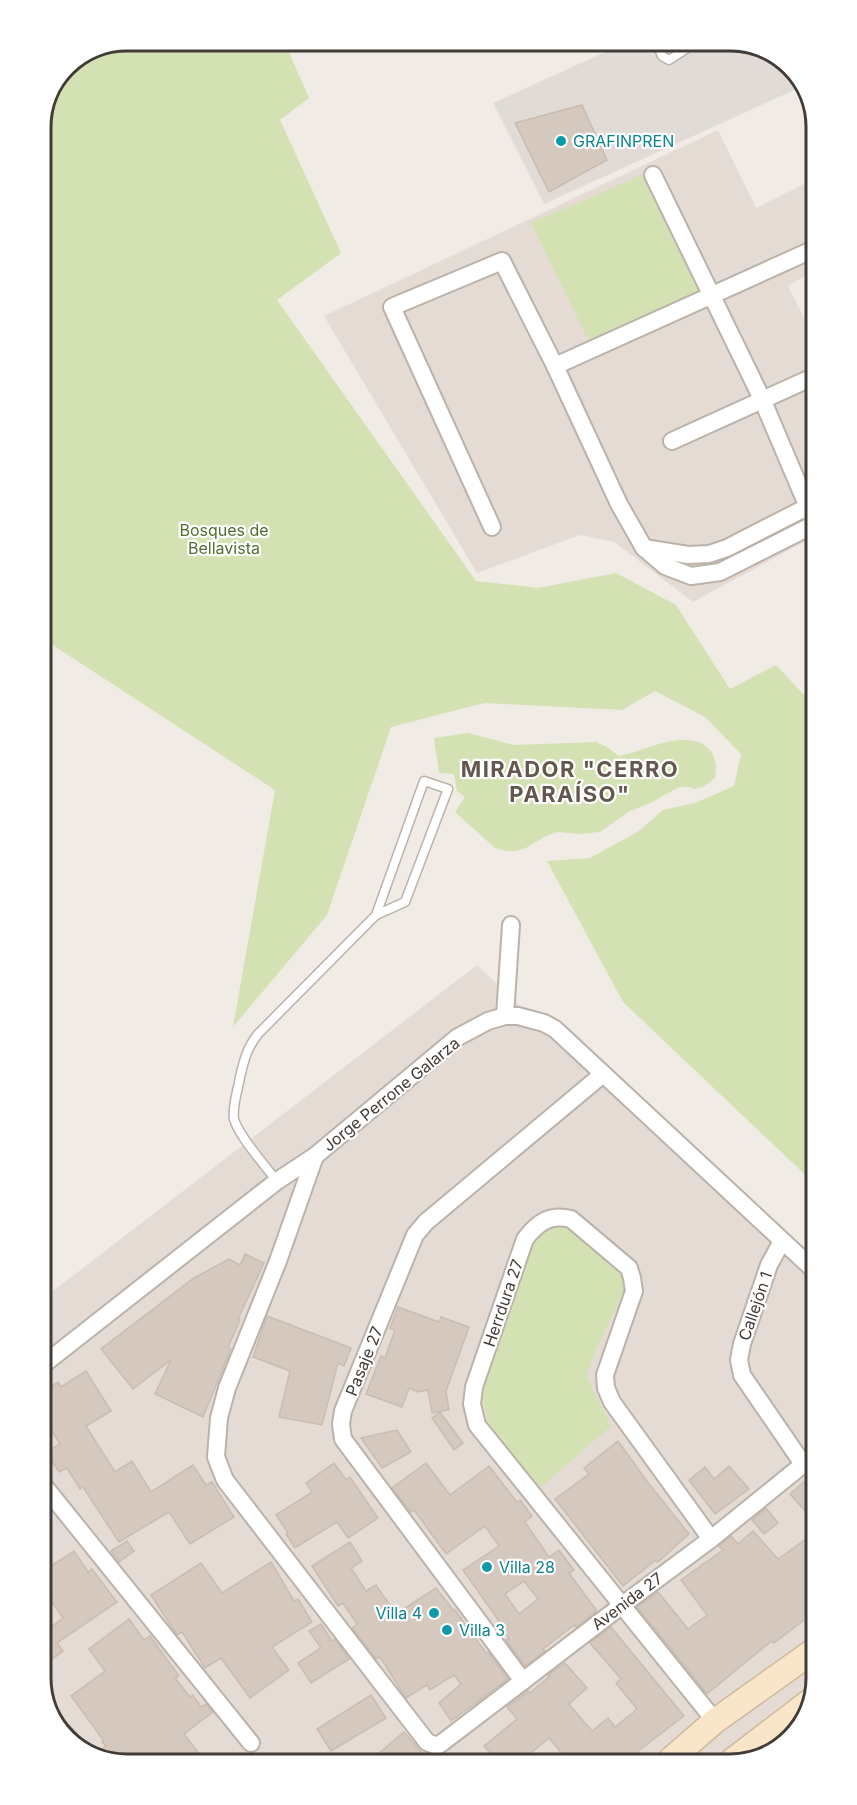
<svg xmlns="http://www.w3.org/2000/svg" width="857" height="1805" viewBox="0 0 857 1805" font-family="Inter,sans-serif">
	<style>
		.residential { fill: #e4dcd4 }
		.industrial { fill: #e0dbd7 }
		.green { fill: #d4e1b2 }
		.building { fill: #d4c8bf; stroke: #cbbcb0; stroke-width: 1.5; fill-rule: evenodd }
		.lines { fill: none; stroke-linecap: round; stroke-linejoin: round }
		.service-casing { stroke: #bbb2a9; stroke-width: 11 }
		.minor-casing { stroke: #bbb2a9; stroke-width: 20 }
		.secondary-casing { stroke: #cfb99c; stroke-width: 27 }
		.service { stroke: #fff; stroke-width: 8 }
		.minor { stroke: #fff; stroke-width: 16 }
		.secondary { stroke: #f9e5c7; stroke-width: 24 }
		.culture-dot { fill: #0f9aa8; stroke: #fff; stroke-width: 2 }
		.labels { text-anchor: middle; dominant-baseline: central; stroke-width: 4.5; stroke-linejoin: round; paint-order: stroke }
		.culture-label { font-size: 16px; fill: #0d838f; stroke: #fff; text-anchor: start }
		.park-label { font-size: 16px; fill: #516e2f; stroke: #fff }
		.street-label { font-size: 16px; fill: #433b36; stroke: #fff }
		.district-label { font-size: 22px; font-weight: bold; letter-spacing: 1.5px; fill: #64584e; stroke: #fff }
		.rim { fill: none; stroke: #433b36; stroke-width: 3 }
	</style>
	<rect width="100%" height="100%" fill="#f1ebe5"/>
	<g class="residential">
		<path d="M718 130 756 208 812 180V272L788 286 813 335V537L693 602 614 542 580 535 477 573 324 316Z"/>
		<path d="M477 965 815 1285 816 1679 799 1731 758 1760 121 1764 74 1747 45 1706 44 1298Z"/>
	</g>
	<path class="industrial" d="M629 41H736L783 58 803 86 544 204 493 103Z"/>
	<g class="green">
		<path d="M127 41H284L309 98 280 120 341 253 277 300 476 581 538 588 616 573 676 605 730 689 776 665 814 706 815 1184 623 1002 547 861 590 858 639 831 663 810 695 803 734 786 741 754 705 717 655 691 622 710 484 703 391 727 327 915 233 1027 275 790 42 638 41 121 66 65Z"/>
		<path d="M642 175 699 293 590 343 531 223Z"/>
		<path d="M468 733 514 745 596 742 607 747 619 756C638 752 661 741 680 740 705 738 720 753 715 778L703 787 695 789 689 787H679L652 802 628 812 600 832 578 834 558 832 546 836 526 848 516 851H505L495 848 455 812 465 797 457 791 454 774 439 773 434 738Z"/>
		<path d="M569 1224 623 1271 627 1285 594 1354 586 1376 611 1426 539 1489 488 1422 480 1388 527 1243 547 1225Z"/>
	</g>
	<g class="building">
		<path d="M582 105 607 160 549 192 515 123Z"/>
		<path d="M245 1254 264 1263 238 1319 240 1320 228 1347 231 1349 203 1417 155 1394 171 1360 133 1389 101 1349 194 1278 229 1259 240 1265Z"/>
		<path d="M398 1307 439 1322 441 1317 469 1327 446 1391 449 1410 432 1413 428 1390 418 1392 409 1388 402 1407 366 1394 381 1356 385 1358 395 1330 390 1328Z"/>
		<path d="M267 1316 351 1348 344 1366 338 1363 322 1425 279 1417 290 1371 253 1357Z"/>
		<path d="M86 1371 111 1411 86 1426 115 1472 132 1461 151 1492 193 1465 206 1485 212 1482 234 1517 190 1544 169 1512 119 1542 83 1487 80 1489 67 1468 59 1472 46 1452 60 1444 44 1419V1391L58 1382 61 1387Z"/>
		<path d="M440 1412 463 1443 454 1450 432 1418Z"/>
		<path d="M397 1430 411 1452 382 1468 361 1438Z"/>
		<path d="M618 1441 646 1480 689 1534 658 1562 656 1560 623 1586 555 1499 589 1474 584 1468Z"/>
		<path d="M334 1463 346 1480 350 1477 378 1518 348 1538 337 1522 295 1548 286 1534 288 1533 276 1515 312 1492 306 1483Z"/>
		<path d="M426 1463 450 1495 489 1466 517 1502 520 1500 532 1516 525 1522 549 1557 559 1550 574 1570 569 1573 597 1611 576 1627 574 1625 543 1649 545 1651 525 1666 506 1640 509 1639 499 1625 501 1624 463 1570 499 1546 485 1526 446 1554 414 1510 411 1512 392 1488ZM524 1581 538 1599 519 1614 505 1594Z"/>
		<path d="M729 1466 749 1489 715 1514 689 1480 705 1467 714 1479Z"/>
		<path d="M804 1482 816 1495V1523L790 1494Z"/>
		<path d="M766 1508 778 1523 764 1534 752 1520Z"/>
		<path d="M753 1531 778 1559 816 1532V1611L774 1643 772 1641 763 1648 707 1694 637 1607 658 1592 688 1629 707 1615 681 1580 723 1550 719 1546 731 1536 738 1544Z"/>
		<path d="M127 1541 134 1551 119 1562 111 1551Z"/>
		<path d="M350 1542 362 1561 351 1568 366 1591 376 1585 396 1614 436 1588 454 1611 455 1610 486 1653 488 1652 508 1679 451 1721 439 1703 461 1684 454 1675 430 1690 427 1685 406 1698 380 1657 376 1659 352 1628 357 1624 343 1603 338 1606 312 1566Z"/>
		<path d="M74 1551 88 1572 92 1569 117 1602 57 1643 63 1651 45 1665V1627L47 1630 63 1618 49 1598 52 1597 45 1586V1570Z"/>
		<path d="M271 1562 294 1601 298 1599 312 1622 272 1647 289 1670 250 1698 221 1658 205 1668 182 1632 177 1635 151 1595 201 1563 222 1593Z"/>
		<path d="M129 1619 144 1640 150 1636 179 1676 175 1678 190 1697 193 1695 201 1707 206 1704 213 1712 184 1734 207 1764H121L105 1759 99 1751 106 1746 102 1742 104 1741 71 1696 105 1671 89 1649Z"/>
		<path d="M321 1624 332 1641 335 1639 349 1659 311 1683 298 1663 321 1648 309 1631Z"/>
		<path d="M611 1627 684 1716 637 1752 645 1761H568L549 1738 521 1761 498 1762 484 1746 517 1719 507 1707 528 1691 530 1693 550 1676 548 1675 565 1663 587 1688 569 1704 592 1731 608 1718 615 1727 637 1709 616 1683 621 1679 590 1643Z"/>
		<path d="M371 1695 386 1718 331 1751 317 1729Z"/>
		<path d="M404 1732 430 1762 368 1763 393 1741Z"/>
	</g>
	<g class="lines">
		<g class="service-casing">
			<g id="service">
				<path d="M656 41 662 56 669 60 698 41"/>
				<path d="M277 1181C266 1167 238 1135 234 1119 232 1106 238 1090 240 1077 244 1060 247 1048 258 1034L376 915 405 902 448 789 424 781 376 915"/>
			</g>
		</g>
		<g class="minor-casing">
			<g id="minor">
				<path d="M653 175 762 399 813 519"/>
				<path d="M555 366 812 250"/>
				<path d="M672 441 813 377"/>
				<path d="M492 527 392 307 502 261 555 366 619 504 644 548 665 566 691 576 720 572 813 525"/>
				<path d="M644 548 688 555 709 554 727 548 813 504"/>
				<path d="M505 1016 511 925"/>
				<path d="M315 1156 278 1261 227 1388 219 1418 216 1457 225 1480 427 1742 437 1746 443 1742 621 1606 711 1539 816 1454"/>
				<path d="M782 1241 769 1265 742 1344 739 1360 742 1375 803 1464"/>
				<path d="M44 1364 277 1181 315 1156 458 1037 488 1021 505 1016H518L544 1023 555 1029 815 1271"/>
				<path d="M45 1487 251 1743"/>
				<path d="M711 1539 612 1402 606 1388 605 1375 634 1291 632 1278 629 1268 571 1219C550 1214 538 1222 525 1239L474 1387 472 1404 477 1425 715 1721"/>
				<path d="M523 1681 343 1439 341 1424 343 1411 415 1235 426 1222 603 1074"/>
				<path d="M63 1732 76 1747"/>
			</g>
		</g>
		<g class="secondary-casing">
			<g id="secondary">
				<path d="M670 1760 715 1721 816 1649"/>
				<path d="M733 1760 809 1702"/>
			</g>
		</g>
		<use href="#service" class="service"/>
		<use href="#minor" class="minor"/>
		<use href="#secondary" class="secondary"/>
	</g>
	<g class="culture-dot">
		<circle cx="561" cy="141" r="6"/>
		<circle cx="487" cy="1567" r="6"/>
		<circle cx="434" cy="1613" r="6"/>
		<circle cx="447" cy="1630" r="6"/>
	</g>
	<g class="labels">
		<g class="culture-label">
			<text x="573" y="141">GRAFINPREN</text>
			<text x="499" y="1567">Villa 28</text>
			<text x="422" y="1613" text-anchor="end">Villa 4</text>
			<text x="459" y="1630">Villa 3</text>
		</g>
		<g class="park-label">
			<text x="224" y="530">Bosques de<tspan x="224" dy="18">Bellavista</tspan></text>
		</g>
		<g class="street-label">
			<text transform="translate(391 1094) rotate(-39)">Jorge Perrone Galarza</text>
			<text transform="translate(503 1303) rotate(-71)">Herrdura 27</text>
			<text transform="translate(755 1306) rotate(-71)">Callejón 1</text>
			<text transform="translate(364 1361) rotate(-68)">Pasaje 27</text>
			<text transform="translate(627 1601) rotate(-37)">Avenida 27</text>
		</g>
		<g class="district-label">
			<text x="570" y="769">MIRADOR "CERRO<tspan x="570" dy="25">PARAÍSO"</tspan></text>
		</g>
	</g>
	<path d="M0 0H857V1805H0ZM127 51H730A76 76 0 0 1 806 127V1678A76 76 0 0 1 730 1754H127A76 76 0 0 1 51 1678V127A76 76 0 0 1 127 51Z" fill="#fff" fill-rule="evenodd"/>
	<path class="rim" d="M127 51H730A76 76 0 0 1 806 127V1678A76 76 0 0 1 730 1754H127A76 76 0 0 1 51 1678V127A76 76 0 0 1 127 51Z"/>
</svg>
